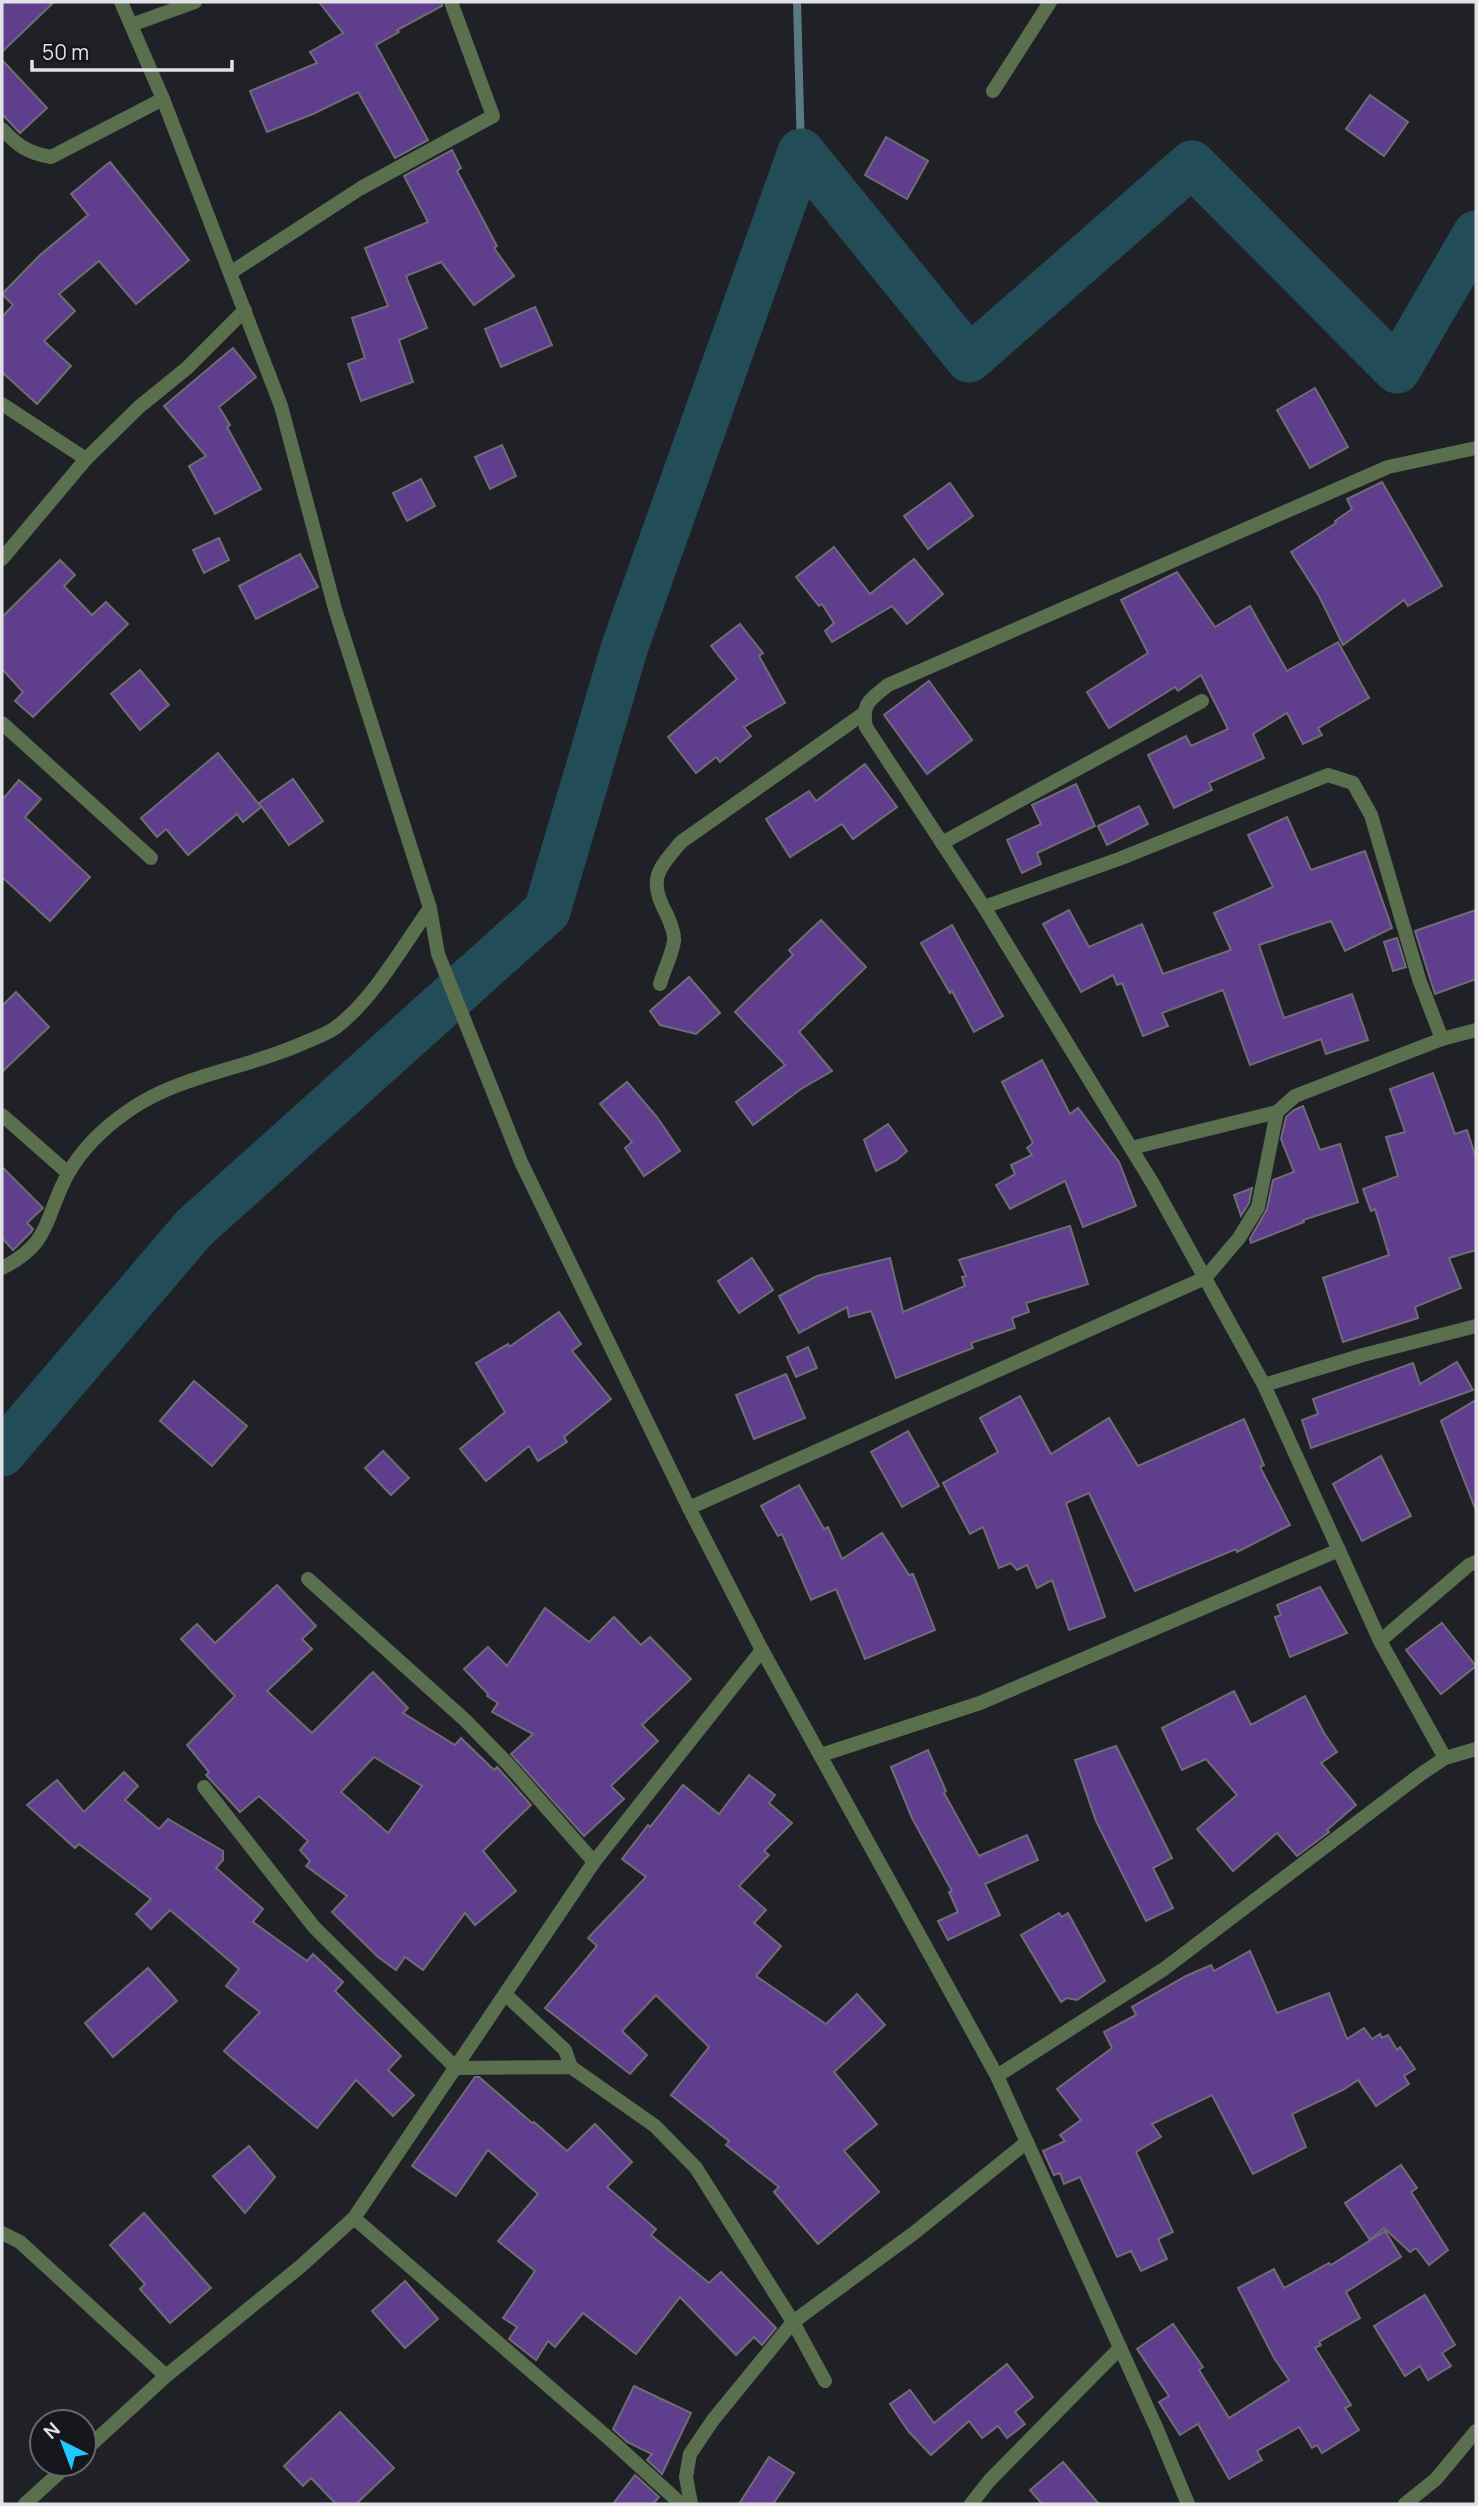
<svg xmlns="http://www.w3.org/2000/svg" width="1478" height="2506" viewBox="0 0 1478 2506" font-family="Manrope,sans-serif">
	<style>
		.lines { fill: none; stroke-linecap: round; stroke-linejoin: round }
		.stream { stroke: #5b7983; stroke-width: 8 }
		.river { stroke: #224d58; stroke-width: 47 }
		.building { fill: #5f3e8d; stroke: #6f6c75; stroke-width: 2; fill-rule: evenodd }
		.minor { stroke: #596f4e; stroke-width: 14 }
		.tertiary { stroke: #596f4e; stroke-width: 14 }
	</style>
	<rect width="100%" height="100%" fill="#202027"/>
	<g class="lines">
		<path class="stream" d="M797 2 801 152"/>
		<path class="river" d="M2 1453 194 1228 547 911 625 646 801 152 969 359 1192 164 1397 370 1476 234"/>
	</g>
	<g class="building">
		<path d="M2 2H54L2 52Z"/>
		<path d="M319 2H442V6L397 30 399 32 376 45 428 140 395 158 358 92 313 114 267 132 250 91 317 63 310 52 343 33Z"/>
		<path d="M2 60 47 108 20 133 2 114Z"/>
		<path d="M1370 95 1408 122 1384 156 1346 129Z"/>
		<path d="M886 137 928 161 907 199 865 175Z"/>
		<path d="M452 150 461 168 457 171 497 246 494 248 514 276 474 305 441 262 406 276 427 328 399 340 413 382 361 401 348 364 365 358 352 318 388 306 365 248 428 222 404 176Z"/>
		<path d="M110 162 189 260 136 304 99 261 59 294 75 311 44 341 71 366 37 404 2 372V317L13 305 2 294 40 255 88 215 71 194Z"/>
		<path d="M535 307 552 345 501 367 485 329Z"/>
		<path d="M233 348 256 377 219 407 230 425 227 427 261 489 215 514 189 466 206 456 164 406Z"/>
		<path d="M1315 388 1348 447 1310 468 1277 410Z"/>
		<path d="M502 445 516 476 490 489 475 457Z"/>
		<path d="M421 479 435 506 407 521 393 493Z"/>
		<path d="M1382 482 1442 586 1408 606 1404 600 1343 645 1319 596 1291 552 1336 523 1335 521 1352 509 1347 499Z"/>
		<path d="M950 483 973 516 928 549 904 516Z"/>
		<path d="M219 538 229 560 204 573 193 550Z"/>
		<path d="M834 547 870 594 914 559 943 594 907 624 892 606 832 642 825 631 834 623 822 604 819 606 796 577Z"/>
		<path d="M300 554 318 587 256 619 239 586Z"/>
		<path d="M60 560 75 575 64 586 92 615 106 602 128 624 33 717 15 701 23 692 2 669V617Z"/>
		<path d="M1177 572 1215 627 1250 606 1287 671 1338 642 1369 698 1318 728 1322 735 1303 744 1287 713 1253 734 1264 758 1209 783 1212 790 1174 808 1148 755 1186 736 1191 746 1228 729 1201 675 1178 691 1175 687 1109 728 1087 692 1148 653 1121 600Z"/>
		<path d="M740 624 763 653 759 656 785 703 744 727 751 736 720 762 716 757 696 773 668 737 737 679 711 646Z"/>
		<path d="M140 670 169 705 140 730 111 694Z"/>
		<path d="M929 681 972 740 927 774 884 715Z"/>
		<path d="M218 753 261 807 243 822 237 814 188 855 166 829 157 837 141 818Z"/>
		<path d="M865 764 897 807 853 839 842 824 790 857 766 819 809 791 816 801Z"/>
		<path d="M293 779 323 821 289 845 259 803Z"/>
		<path d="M19 780 41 799 25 817 90 877 50 921 2 877V796L4 798Z"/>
		<path d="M1076 784 1095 826 1037 853 1041 864 1022 873 1007 840 1041 824 1032 805Z"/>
		<path d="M1139 806 1148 824 1107 845 1098 826Z"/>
		<path d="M1287 817 1311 870 1365 851 1392 928 1345 951 1331 921 1259 945 1284 1018 1352 994 1368 1040 1326 1054 1321 1039 1250 1065 1223 990 1162 1013 1168 1026 1143 1036 1122 983 1117 985 1113 975 1081 992 1043 924 1069 910 1089 947 1142 924 1163 974 1231 950 1214 913 1273 887 1248 835Z"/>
		<path d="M1476 910V979L1435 994 1415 931Z"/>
		<path d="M821 920 866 967 799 1032 832 1071 801 1089 753 1125 736 1102 785 1065 735 1012 793 955 789 950Z"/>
		<path d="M952 925 1003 1016 974 1032 952 991 950 993 921 943Z"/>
		<path d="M1397 938 1406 967 1393 971 1384 942Z"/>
		<path d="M689 977 720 1013 696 1034 660 1025 650 1011Z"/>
		<path d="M16 992 49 1027 2 1072V1006Z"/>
		<path d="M1042 1060 1070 1114 1078 1108 1119 1162 1136 1206 1083 1227 1065 1181 1010 1209 996 1185 1015 1174 1011 1165 1032 1155 1027 1148 1033 1143 1002 1082Z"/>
		<path d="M1433 1073 1455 1134 1467 1130 1476 1158V1250L1449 1258 1461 1288 1415 1307 1418 1318 1343 1342 1323 1278 1389 1255 1375 1209 1371 1211 1363 1189 1398 1176 1386 1137 1405 1132 1390 1089Z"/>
		<path d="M627 1082 657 1117 680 1151 644 1176 625 1148 632 1142 600 1104Z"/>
		<path d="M1303 1106 1320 1150 1340 1144 1358 1202 1303 1220 1304 1222 1251 1243 1250 1239 1267 1209 1273 1180 1294 1172 1281 1139 1286 1117 1294 1110Z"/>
		<path d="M888 1124 907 1151 897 1160 876 1171 864 1140Z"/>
		<path d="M2 1167 43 1208 27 1223 33 1229 31 1232 13 1250 2 1238Z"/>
		<path d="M1252 1188 1249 1203 1241 1216 1234 1195Z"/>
		<path d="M1070 1226 1088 1284 1026 1303 1029 1312 1012 1318 1015 1328 971 1343 973 1348 896 1378 871 1311 849 1317 847 1307 799 1333 779 1296 817 1276 890 1258 903 1312 965 1286 962 1277 966 1276 959 1260Z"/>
		<path d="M752 1258 773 1290 739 1313 718 1281Z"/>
		<path d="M559 1312 581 1344 572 1351 611 1399 564 1437 567 1442 538 1461 529 1446 486 1481 460 1449 505 1412 476 1363 508 1344 509 1347Z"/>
		<path d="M808 1347 817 1368 796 1377 787 1357Z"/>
		<path d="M1457 1362 1473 1390 1311 1448 1302 1420 1318 1414 1313 1399 1413 1363 1420 1384Z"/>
		<path d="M786 1374 805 1418 754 1439 736 1395Z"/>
		<path d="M194 1381 247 1426 212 1466 160 1421Z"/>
		<path d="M1020 1396 1051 1454 1109 1418 1138 1466 1244 1419 1264 1465 1260 1467 1290 1525 1237 1552 1236 1549 1135 1591 1089 1493 1066 1503 1105 1617 1069 1630 1052 1580 1037 1588 1027 1565 1017 1570 1011 1563 999 1568 983 1527 970 1534 943 1483 998 1452 980 1418Z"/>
		<path d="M1476 1400V1508H1475L1441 1421Z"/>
		<path d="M908 1431 939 1486 902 1507 871 1452Z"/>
		<path d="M383 1451 409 1478 391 1495 365 1468Z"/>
		<path d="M1381 1456 1411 1516 1362 1541 1333 1484Z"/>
		<path d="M799 1485 824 1529 828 1527 842 1559 882 1533 909 1575 913 1574 935 1630 865 1659 836 1589 811 1600 782 1534 778 1536 761 1506Z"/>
		<path d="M277 1585 316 1626 302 1639 312 1649 267 1691 312 1733 373 1672 408 1708 403 1713 455 1745 461 1738 494 1770 497 1767 531 1805 483 1851 516 1891 475 1925 465 1913 423 1970 405 1957 396 1970 378 1957 332 1912 347 1896 306 1866 310 1861 300 1850 308 1841 259 1796 240 1812 206 1775 209 1772 187 1745 235 1696 181 1639 197 1624 215 1643ZM374 1757 422 1786 388 1833 341 1792Z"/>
		<path d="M1320 1587 1347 1633 1290 1657 1275 1617 1281 1615 1277 1605Z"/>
		<path d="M545 1608 589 1642 614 1617 641 1645 650 1637 691 1679 642 1725 658 1741 611 1786 624 1799 584 1836 511 1754 533 1734 492 1712 498 1703 487 1696 488 1694 464 1669 488 1647 507 1666Z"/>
		<path d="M1442 1623 1476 1666 1441 1694 1406 1650Z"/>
		<path d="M1234 1691 1251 1725 1305 1696 1324 1733 1337 1752 1321 1763 1356 1805 1327 1830 1329 1832 1297 1856 1277 1833 1233 1871 1197 1829 1237 1795 1206 1759 1182 1770 1162 1728Z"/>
		<path d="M1116 1746 1172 1858 1153 1868 1173 1908 1146 1921 1096 1821 1075 1760Z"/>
		<path d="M928 1750 946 1791 944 1793 979 1856 1027 1835 1038 1860 985 1884 1000 1915 948 1940 938 1921 958 1912 949 1892 952 1891 912 1818 891 1767Z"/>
		<path d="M124 1772 138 1786 125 1800 159 1829 168 1819 223 1851V1860L216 1868 263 1909 253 1922 307 1961 313 1954 343 1982 335 1991 401 2056 388 2070 414 2095 393 2116 356 2080 317 2128 233 2059 224 2051 260 2012 226 1986 239 1969 170 1910 151 1929 136 1914 151 1899 79 1844 75 1848 27 1805 57 1780 84 1812Z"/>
		<path d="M749 1775 775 1795 769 1803 792 1823 764 1851 769 1855 739 1886 766 1910 754 1923 781 1946 756 1976 826 2024 857 1994 885 2025 834 2072 877 2124 844 2151 879 2192 818 2244 774 2192 779 2187 726 2145 729 2141 671 2095 709 2047 656 1995 622 2031 647 2055 630 2074 545 2008 597 1946 588 1938 646 1877 622 1859 648 1825 650 1827 683 1785 719 1814Z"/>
		<path d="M1059 1913 1062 1917 1068 1913 1105 1981 1077 2000 1067 1998 1061 2002 1021 1935Z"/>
		<path d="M1250 1951 1277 2013 1329 1993 1347 2039 1364 2028 1372 2039 1380 2034 1382 2038 1388 2035 1397 2050 1400 2047 1415 2069 1404 2076 1409 2084 1376 2106 1358 2080 1343 2090 1292 2114 1306 2147 1253 2174 1212 2095 1152 2124 1161 2137 1136 2152 1173 2232 1158 2239 1167 2259 1141 2271 1131 2251 1117 2257 1080 2177 1064 2184 1060 2173 1054 2175 1043 2151 1065 2141 1060 2135 1081 2120 1057 2089 1112 2048 1104 2032 1136 2015 1132 2007 1186 1976 1211 1965 1214 1971Z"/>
		<path d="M148 1968 177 2001 113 2057 85 2023Z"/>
		<path d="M475 2077H479L532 2123 534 2122 567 2151 595 2124 632 2162 607 2187 656 2229 651 2235 709 2283 721 2272 776 2328 762 2345 754 2337 736 2355 680 2297 636 2354 583 2313 555 2347 548 2341 536 2360 509 2339 517 2327 503 2318 535 2271 498 2241 538 2194 488 2150 456 2196 412 2166Z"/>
		<path d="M249 2146 275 2177 245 2213 213 2176Z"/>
		<path d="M1401 2165 1417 2188 1411 2192 1448 2250 1429 2265 1416 2248 1410 2252 1384 2228 1370 2240 1345 2203Z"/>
		<path d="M144 2213 211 2288 170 2323 140 2289 145 2284 110 2245Z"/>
		<path d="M1385 2231 1401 2257 1346 2292 1360 2318 1319 2342 1321 2345 1315 2348 1351 2405 1345 2408 1359 2430 1322 2453 1317 2445 1312 2448 1299 2427 1257 2451 1262 2460 1229 2479 1198 2424 1180 2435 1159 2402 1169 2396 1137 2349 1173 2324 1203 2367 1199 2370 1229 2418 1289 2380 1274 2358 1238 2288 1274 2269 1284 2288 1329 2263 1331 2265Z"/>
		<path d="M405 2281 438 2319 405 2348 372 2311Z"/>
		<path d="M1425 2295 1455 2345 1442 2353 1451 2366 1428 2380 1420 2366 1405 2376 1374 2326Z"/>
		<path d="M1007 2364 1033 2397 1015 2412 1025 2424 1007 2438 998 2426 982 2438 969 2421 931 2455 909 2432 890 2404 910 2390 934 2423Z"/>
		<path d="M634 2386 691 2413 662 2474 647 2460 652 2454 627 2442 613 2429Z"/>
		<path d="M340 2412 394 2468 356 2504H336L311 2478 303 2486 284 2466Z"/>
		<path d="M769 2457 794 2473 773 2504H739Z"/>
		<path d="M1063 2462 1099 2504H1042L1030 2490Z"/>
		<path d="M635 2475 659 2497 653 2504H613Z"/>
	</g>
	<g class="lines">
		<g class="minor">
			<path d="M131 25 195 2"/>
			<path d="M993 91 1050 2"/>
			<path d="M2 129C18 146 28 153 51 157L163 99"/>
			<path d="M230 273 361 188 493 116 451 2"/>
			<path d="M2 404 86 459"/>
			<path d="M2 559 86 459 139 407 187 368 245 310"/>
			<path d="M2 723 151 858"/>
			<path d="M942 843 1202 701"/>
			<path d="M984 907 1119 859 1328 775 1353 783 1371 815 1419 979 1442 1039"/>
			<path d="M660 984C664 970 672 955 674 941 675 934 670 922 667 915 647 879 658 870 681 842L863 714"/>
			<path d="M2 1115 68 1173"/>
			<path d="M1131 1148 1277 1112"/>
			<path d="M2 1268C54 1242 44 1215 69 1172 83 1148 105 1127 128 1111 179 1075 245 1069 301 1044 312 1039 325 1035 335 1028 373 1000 402 947 430 908"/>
			<path d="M1264 1385 1363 1355 1476 1326"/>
			<path d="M689 1508 1205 1278 1239 1238 1258 1207 1277 1112 1295 1096 1442 1039 1476 1030"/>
			<path d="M308 1579 465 1720 508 1764 594 1862"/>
			<path d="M1380 1641 1469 1565 1476 1562"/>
			<path d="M821 1755 980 1703 1339 1550"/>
			<path d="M1445 1758 1380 1641 1264 1385 1153 1184 984 907 866 727C861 703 871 699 888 685L1388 467 1476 448"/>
			<path d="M204 1787 314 1927 456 2068 571 2067 655 2126 696 2168 793 2322 825 2381"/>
			<path d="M505 1994 565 2050 571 2067"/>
			<path d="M997 2076 1164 1969 1421 1774 1445 1758 1476 1749"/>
			<path d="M354 2218 613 2442 681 2504"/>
			<path d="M2 2233 20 2242 166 2376"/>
			<path d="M84 2451 166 2376 301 2266 354 2218 594 1862 762 1650"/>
			<path d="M25 2504 69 2464"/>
			<path d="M691 2504 686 2477 690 2454 713 2420 793 2322 914 2233 1027 2142"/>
			<path d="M971 2504 989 2481 1120 2348"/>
			<path d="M1405 2504 1436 2479 1476 2431"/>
		</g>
		<path class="tertiary" d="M121 2 163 99 281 406 335 609 430 908 438 954 521 1162 689 1508 762 1650 997 2076 1156 2427 1188 2504"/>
	</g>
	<rect width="1478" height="2506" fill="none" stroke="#e1e1e6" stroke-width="7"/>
	<g transform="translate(63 2443) rotate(318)"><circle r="33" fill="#17161d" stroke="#68676d" stroke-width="2"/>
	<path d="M0-5L12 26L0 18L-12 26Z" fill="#1ec9fd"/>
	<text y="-10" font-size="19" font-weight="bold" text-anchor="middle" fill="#e1e1e6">N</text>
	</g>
	<path d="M32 60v10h200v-10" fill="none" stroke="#e1e1e6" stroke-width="3.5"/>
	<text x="42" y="60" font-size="21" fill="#e1e1e6" stroke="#17161d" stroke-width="5" paint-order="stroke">50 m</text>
</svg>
